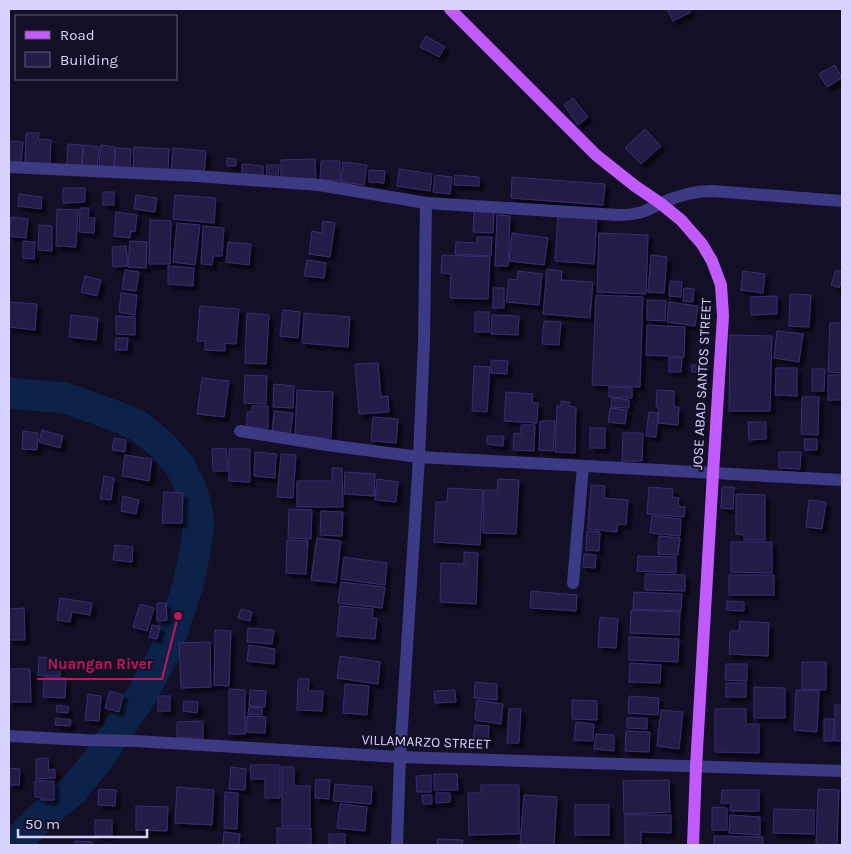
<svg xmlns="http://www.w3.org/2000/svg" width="851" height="854" viewBox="0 0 851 854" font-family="Karla,sans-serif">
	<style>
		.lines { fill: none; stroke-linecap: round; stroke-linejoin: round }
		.river { stroke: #0c2248; stroke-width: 31 }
		.building { fill: #241b47; stroke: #3b2d73; filter: url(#shadow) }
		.minor { stroke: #3d3a85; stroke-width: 12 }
		.major { stroke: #c25bff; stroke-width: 12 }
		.labels { text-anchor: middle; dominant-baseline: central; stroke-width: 4; stroke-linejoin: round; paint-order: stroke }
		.street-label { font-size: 14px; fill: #d9d4ff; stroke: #130f26 }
		.leader { fill: none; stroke: #c2185b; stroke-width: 2 }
		.callout-dot { fill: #c2185b; stroke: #130f26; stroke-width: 2 }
		.callout-label { font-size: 15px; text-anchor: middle; font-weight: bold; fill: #c2185b; stroke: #130f26; stroke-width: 4; stroke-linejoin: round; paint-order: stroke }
	</style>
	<defs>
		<filter id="shadow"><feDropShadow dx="4.5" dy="4.5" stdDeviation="1" flood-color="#0009"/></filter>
	</defs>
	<rect width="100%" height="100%" fill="#130f26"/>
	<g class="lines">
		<path class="river" d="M9 393 65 398 102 411 137 425 162 445 180 466 193 493 199 523 195 552 188 585 178 616 164 654 141 696 96 762 74 789 36 822 17 842 18 845"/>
	</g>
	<g class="building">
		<path d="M667 9H689L691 12 673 21Z"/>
		<path d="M426 36 445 47 439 57 420 47Z"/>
		<path d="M835 65 842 78 827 87 819 74Z"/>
		<path d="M573 98 588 117 578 125 564 105Z"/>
		<path d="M645 129 661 146 641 164 625 148Z"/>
		<path d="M26 133H39L38 139 51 140 50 165 25 164Z"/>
		<path d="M9 141 23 142 21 164 9 163Z"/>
		<path d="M68 144 83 145 81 167 67 165Z"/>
		<path d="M84 145 99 147 97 168 82 167Z"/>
		<path d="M101 145 115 147 114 168 99 167Z"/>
		<path d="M134 147 169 149 168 172 133 170Z"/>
		<path d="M116 148 131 149 130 171 114 170Z"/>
		<path d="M173 148 206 151 204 175 171 172Z"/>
		<path d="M227 158 236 159V166H227Z"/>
		<path d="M315 159 316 179 281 180V160Z"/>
		<path d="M321 161H340V181L320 180Z"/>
		<path d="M343 162 367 165 364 185 341 182Z"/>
		<path d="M242 164 263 166V179L242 177Z"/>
		<path d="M267 165H279L278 180 266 179Z"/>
		<path d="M399 169 432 174 430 191 397 186Z"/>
		<path d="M369 170 385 171 384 183 369 182Z"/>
		<path d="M435 175 452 177 450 194 433 192Z"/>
		<path d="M455 175 479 177V186L454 185Z"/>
		<path d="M512 177 605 184 603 205 511 198Z"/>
		<path d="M63 188H85V202L63 203Z"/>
		<rect x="103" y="192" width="11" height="13"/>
		<path d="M19 194 42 197 41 209 18 206Z"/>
		<path d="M136 195 157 198 155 212 134 209Z"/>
		<path d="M175 195 216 198 214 223 173 219Z"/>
		<path d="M80 208H89L88 218H95L94 233 79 232Z"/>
		<path d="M57 209 78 210 76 247 56 246Z"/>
		<path d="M474 210 494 211 493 233 473 232Z"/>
		<path d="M116 212 137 215 135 232 131 231 130 238 114 236Z"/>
		<path d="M558 214 597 217 594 264 555 261Z"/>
		<path d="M497 215 510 216 508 266H495Z"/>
		<path d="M11 217 28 219 26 238 9 236Z"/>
		<path d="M150 220 171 221 170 264H149Z"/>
		<path d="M323 221 335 223 330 257 309 254 312 231 322 233Z"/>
		<path d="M177 223 200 225 195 265 173 262Z"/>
		<path d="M39 225 52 226V251L38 250Z"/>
		<path d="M203 226 224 228 222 256H213L212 265 201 264Z"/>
		<path d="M512 233 548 238 544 265 509 261Z"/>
		<path d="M599 233 648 235 646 294 597 292Z"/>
		<path d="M477 237H492L491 256 455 254 456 242 477 243Z"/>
		<path d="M23 241 35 242 34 259 23 258Z"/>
		<path d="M130 241 147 242 146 268 128 267Z"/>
		<path d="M228 242 251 244 249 265 226 262Z"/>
		<path d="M126 246 128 266 113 267 112 247Z"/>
		<path d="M442 255 490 257 488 299 450 298 451 274 441 273Z"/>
		<path d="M651 255 667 257 664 293 648 292Z"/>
		<path d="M307 260 326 263 324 278 304 276Z"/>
		<path d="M168 266 194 268 193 286 168 284Z"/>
		<path d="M547 269 562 271 561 280 593 282 590 318 543 314Z"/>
		<path d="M125 270 139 272 136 291 122 289Z"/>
		<path d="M836 270 842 272V279L839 288 831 285Z"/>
		<path d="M518 271 542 274 539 305 506 302 509 279 517 280Z"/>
		<path d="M743 271 765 274 763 293 741 290Z"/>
		<path d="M85 276 101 280 97 296 81 292Z"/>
		<path d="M670 281 682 282 681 297 669 296Z"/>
		<rect x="493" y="288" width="11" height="20"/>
		<path d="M684 288 694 289 693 302 683 301Z"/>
		<path d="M121 293 137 295 135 315 119 312Z"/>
		<path d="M790 294 811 295 809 327 789 326Z"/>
		<path d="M596 295 643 297 640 387 592 385Z"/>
		<path d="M777 296V314L751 315V297Z"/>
		<path d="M647 300 666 301 665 321 647 320Z"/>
		<path d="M9 302 37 304 35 330 9 327Z"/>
		<path d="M669 302 698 306 695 326 667 322Z"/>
		<path d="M200 306 239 309 236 344 225 343V351L205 350V341H197Z"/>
		<path d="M283 310 300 312 298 338 280 336Z"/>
		<rect x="475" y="312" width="14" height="20"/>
		<path d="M247 313 269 315 266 364 245 363Z"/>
		<path d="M304 313 350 317 348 347 302 343Z"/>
		<path d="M71 315 98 318 96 340 69 337Z"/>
		<path d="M492 315 519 316 518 335 491 334Z"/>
		<path d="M116 316 135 317V335L116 334Z"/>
		<path d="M544 321 561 322 559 345 542 344Z"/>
		<path d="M830 323H842V373L828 372Z"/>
		<path d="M647 325 685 327 684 357 646 355Z"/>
		<path d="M777 331 803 334 799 362 774 358Z"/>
		<path d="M730 335 772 336 770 411H729Z"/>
		<path d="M116 338H128L127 350H115Z"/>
		<path d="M669 358H682L681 372H669Z"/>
		<path d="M491 360 508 361 507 374 491 373Z"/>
		<path d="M378 363 381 397 388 396 389 412 359 414 355 364Z"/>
		<path d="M691 365H705V372H692Z"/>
		<path d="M474 366 490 367 487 412 472 411Z"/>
		<path d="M776 368H797V396L775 395Z"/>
		<path d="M812 369H825L824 391H812Z"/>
		<path d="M245 375 267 376 266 404 244 403Z"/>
		<rect x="828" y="375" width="14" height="25"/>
		<path d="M202 378 229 381 224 417 197 414Z"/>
		<path d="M274 384 294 386 293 408 273 407Z"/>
		<path d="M609 387 632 388V398L609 397Z"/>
		<path d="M297 390 333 392 331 438 295 436Z"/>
		<path d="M657 390 674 391V407H679L678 425 658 423 659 407H656Z"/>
		<path d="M506 392 533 394 532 403H538L537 423 504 421Z"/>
		<path d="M802 397H819L818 435 801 434Z"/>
		<path d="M612 398 629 400V408L611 407Z"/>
		<path d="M561 401 570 402 569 406 576 407 575 453 555 452 557 406H561Z"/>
		<path d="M252 406H268V428H247V412H252Z"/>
		<path d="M610 408 627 410 625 424 608 422Z"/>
		<path d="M274 411 293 413 290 436 272 434Z"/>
		<path d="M649 412 658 413 656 437 646 436Z"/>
		<path d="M373 417 398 419 396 443 371 441Z"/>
		<path d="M540 421H555L553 451 539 450Z"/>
		<path d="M748 422H766V439L749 440Z"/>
		<path d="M521 425H535L534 451 513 450 514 433 521 434Z"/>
		<rect x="590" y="428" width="15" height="20"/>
		<path d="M42 430 63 436 60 448 39 442Z"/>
		<path d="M23 431 38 433 37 450 22 449Z"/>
		<path d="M623 433H643L642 461H622Z"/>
		<path d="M487 436H504L503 446 487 444Z"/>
		<path d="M114 438 126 440 125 452 112 450Z"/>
		<path d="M804 439H817V450H805Z"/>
		<path d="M226 448 228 471H213L212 449Z"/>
		<path d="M229 449H250V482L229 481Z"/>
		<path d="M255 452 276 454 275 478 254 476Z"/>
		<path d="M779 452H801L800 469 779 468Z"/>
		<path d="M281 454 296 455 293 498 277 497Z"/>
		<path d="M125 455 152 459 149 481 122 476Z"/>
		<path d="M332 468H342L343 507H297V481H332Z"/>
		<path d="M345 472 375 474 374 496 344 494Z"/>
		<path d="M104 476 114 478 111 500 100 499Z"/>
		<path d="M377 479 398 482 396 502 375 500Z"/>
		<path d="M498 479 519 480 516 534 483 533 484 490H497Z"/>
		<path d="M591 485 605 486 604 498 628 500 626 525 618 524 617 532 588 529Z"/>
		<path d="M649 487 673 489 672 497 679 498 678 506 685 507 684 517 647 514Z"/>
		<path d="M722 487H734L733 509 721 508Z"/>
		<path d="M448 488 483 490 480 545 434 542 436 502H447Z"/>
		<path d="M164 492 183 493 182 523H162Z"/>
		<path d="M736 494 765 495V540H744V535L736 534Z"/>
		<path d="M123 496 139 500 136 514 121 511Z"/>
		<path d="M809 500 826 502 822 529 806 527Z"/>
		<path d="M289 509 312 510 311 539 288 538Z"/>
		<path d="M321 511 343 512 342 536 320 535Z"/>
		<path d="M652 516 681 519 680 536 650 533Z"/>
		<path d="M587 531 600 532 599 551 586 550Z"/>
		<path d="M659 536 680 538 678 555 658 554Z"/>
		<path d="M317 538 341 541 336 583 311 580Z"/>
		<path d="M287 540 308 541 306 574 286 573Z"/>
		<path d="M731 542H772V573L731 572Z"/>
		<path d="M115 545 133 547 132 562 113 560Z"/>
		<path d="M464 552 478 553 476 604 440 602 441 563 464 564Z"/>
		<path d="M584 554 596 555 595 568 583 567Z"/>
		<path d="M638 556 676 557V573L637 571Z"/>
		<path d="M344 557 387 563 385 585 341 579Z"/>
		<path d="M645 574 685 575V591L645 590Z"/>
		<rect x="729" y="575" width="45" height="20"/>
		<path d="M341 582 385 587 382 608 338 603Z"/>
		<path d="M531 591 577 595 576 611 530 608Z"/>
		<path d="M634 592 682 594 681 611 633 609Z"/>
		<path d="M60 598 92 603 90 615 72 612 70 622 57 620Z"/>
		<path d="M727 601 744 602V611L726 610Z"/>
		<path d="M157 603H166L167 620 157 621Z"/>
		<path d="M140 604 154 608 147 631 133 627Z"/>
		<path d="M340 606 373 609 372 618H377L375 639 337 636Z"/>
		<path d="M24 608 25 640H9V609Z"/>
		<path d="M241 609 252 612 250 621 238 618Z"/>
		<path d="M631 610 680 612 679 635 630 633Z"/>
		<path d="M600 617 618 619 616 648 598 647Z"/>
		<path d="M740 621 769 623 768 656 729 654 730 631H739Z"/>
		<path d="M152 625 160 627 157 639 149 637Z"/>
		<path d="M248 628 274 630 272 644 247 642Z"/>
		<path d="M215 630 231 631 229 686 214 685Z"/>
		<path d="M629 637 679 639 678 662 629 660Z"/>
		<path d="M210 642 211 687 181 688 179 643Z"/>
		<path d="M249 645 275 649 274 664 247 661Z"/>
		<path d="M340 656 380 662 378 684 337 678Z"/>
		<path d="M39 657 61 659 60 676 38 675Z"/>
		<path d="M802 662H826V690L802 689Z"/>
		<path d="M630 663 661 665 660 683 629 682Z"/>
		<path d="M726 664H747V681L725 680Z"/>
		<path d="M9 669H30L31 702H9Z"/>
		<path d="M44 677 66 678 65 698 43 697Z"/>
		<path d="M298 679H309L308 691H323L322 711 297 710Z"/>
		<path d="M475 682 497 684V700L474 698Z"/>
		<rect x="726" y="683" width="20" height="14"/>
		<path d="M345 684 369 686 367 715 343 713Z"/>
		<path d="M754 687 785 688V718H754Z"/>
		<path d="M229 689 245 690V734H229Z"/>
		<path d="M250 690 266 691 265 707 249 706Z"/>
		<path d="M455 690 456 702 435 703 434 691Z"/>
		<path d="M796 690 819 691 817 732 794 730Z"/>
		<path d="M110 691 123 695 119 712 105 708Z"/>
		<path d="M88 694 101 696 99 721 85 720Z"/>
		<rect x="158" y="696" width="12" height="15"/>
		<path d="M629 696 659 698 658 715 628 713Z"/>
		<path d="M477 700 503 704 501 724 475 720Z"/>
		<path d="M572 700 597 701V720L572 719Z"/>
		<path d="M184 701 198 702 197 713 183 711Z"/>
		<path d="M57 705 69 707 68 713 56 712Z"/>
		<rect x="835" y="705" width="7" height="36"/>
		<path d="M249 707 262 708V715L248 714Z"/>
		<path d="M509 709H521L519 743H507Z"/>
		<path d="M715 709H746V724H759V753L715 752Z"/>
		<path d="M661 710 683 712 679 749 657 746Z"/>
		<path d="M247 716 266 717 265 733 246 732Z"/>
		<path d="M56 718 71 720 70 726 55 725Z"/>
		<path d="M627 718H647V729L627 728Z"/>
		<path d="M824 719H834L833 741H824Z"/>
		<path d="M203 721V738H177V722Z"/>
		<path d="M576 722 594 724 593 741 574 740Z"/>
		<path d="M475 725 489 726 488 741 473 740Z"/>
		<path d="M626 731 650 732 649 752 625 751Z"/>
		<path d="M596 734 614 735V751L594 749Z"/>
		<path d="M48 758 49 770 55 769V778L36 779V759Z"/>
		<path d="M250 765H280V798H265V779H251Z"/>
		<path d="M231 767 246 769 245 790 229 789Z"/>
		<path d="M282 767H294V786H310V826H282Z"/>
		<path d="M9 768 20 769 19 785H9Z"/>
		<path d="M434 774H457L458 790H434Z"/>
		<path d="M431 775V792H417L416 776Z"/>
		<path d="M316 779 330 780 329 799 315 798Z"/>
		<path d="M669 780 670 812 624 814 623 781Z"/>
		<path d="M35 781H54V800H41V797H35Z"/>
		<path d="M335 784 372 787 371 804 333 801Z"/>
		<path d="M481 785H519V834L469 835 468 793H481Z"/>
		<path d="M177 787 214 790 212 825 175 823Z"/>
		<path d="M99 789 116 790 115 806 98 805Z"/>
		<path d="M818 789 839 790 837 845H816Z"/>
		<path d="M722 790H759V811H730L731 803H721Z"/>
		<path d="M225 792 238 793 237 829 224 828Z"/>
		<path d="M436 793H450V802L436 803Z"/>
		<path d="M422 795H432V804H423Z"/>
		<path d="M524 795 557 797 554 845H520Z"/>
		<path d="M340 804 367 807 365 831 337 828Z"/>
		<rect x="575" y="805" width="34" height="30"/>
		<path d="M136 806 168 807 167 831 136 830Z"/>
		<path d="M712 807 727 808V830H712Z"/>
		<path d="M774 809 814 810V834L773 833Z"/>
		<path d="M625 815H671V833L641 832V845H625Z"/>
		<path d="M730 815 760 817V835L729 833Z"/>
		<rect x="95" y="820" width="17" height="16"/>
		<rect x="277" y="828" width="34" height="17"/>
		<path d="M224 832 240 834 239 845H223Z"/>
		<rect x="329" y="834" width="16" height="11"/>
		<path d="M714 836 763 837V845H714Z"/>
		<path d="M438 839 463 840 462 845H437Z"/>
		<path d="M75 841 92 842V845H75Z"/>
	</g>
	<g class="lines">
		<g class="minor">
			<path d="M9 167 196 176 319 185 426 203 618 215C627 215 637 214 645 211 650 209 655 206 659 204 676 196 694 191 712 191L842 201"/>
			<path d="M240 431 327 445 419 457 842 480"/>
			<path d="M573 583 583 466"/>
			<path d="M9 736 84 740 135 741 400 757 842 771"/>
			<path d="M397 845 400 757 419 457 424 342 426 203"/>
		</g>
		<path class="major" d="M450 9 596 155 635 186 660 203 681 220 702 244 712 261 721 285 723 316 713 473 696 767 693 845"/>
	</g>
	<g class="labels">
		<g class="street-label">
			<text transform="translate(702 384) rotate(-87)">JOSE ABAD SANTOS STREET</text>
			<text transform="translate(426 742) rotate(2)">VILLAMARZO STREET</text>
		</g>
	</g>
	<path class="leader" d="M178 616L162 679H37"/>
	<circle class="callout-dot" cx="178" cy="616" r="5"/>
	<g class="callout-label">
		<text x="100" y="669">Nuangan River</text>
	</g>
	<rect width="851" height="854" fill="none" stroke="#d9d4ff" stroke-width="20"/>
	<rect x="15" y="15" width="162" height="65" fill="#130f26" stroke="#625e7d"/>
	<rect x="25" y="31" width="25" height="8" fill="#c25bff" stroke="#625e7d"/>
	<text x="60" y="40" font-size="15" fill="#d9d4ff">Road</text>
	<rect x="25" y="52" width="25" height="15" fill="#241b47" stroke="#625e7d"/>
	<text x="60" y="65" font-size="15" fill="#d9d4ff">Building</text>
	<path d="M18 829v8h129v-8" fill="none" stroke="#d9d4ff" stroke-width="2.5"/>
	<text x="25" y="829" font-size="15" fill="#d9d4ff" stroke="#130f26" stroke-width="4" paint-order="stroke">50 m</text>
</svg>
